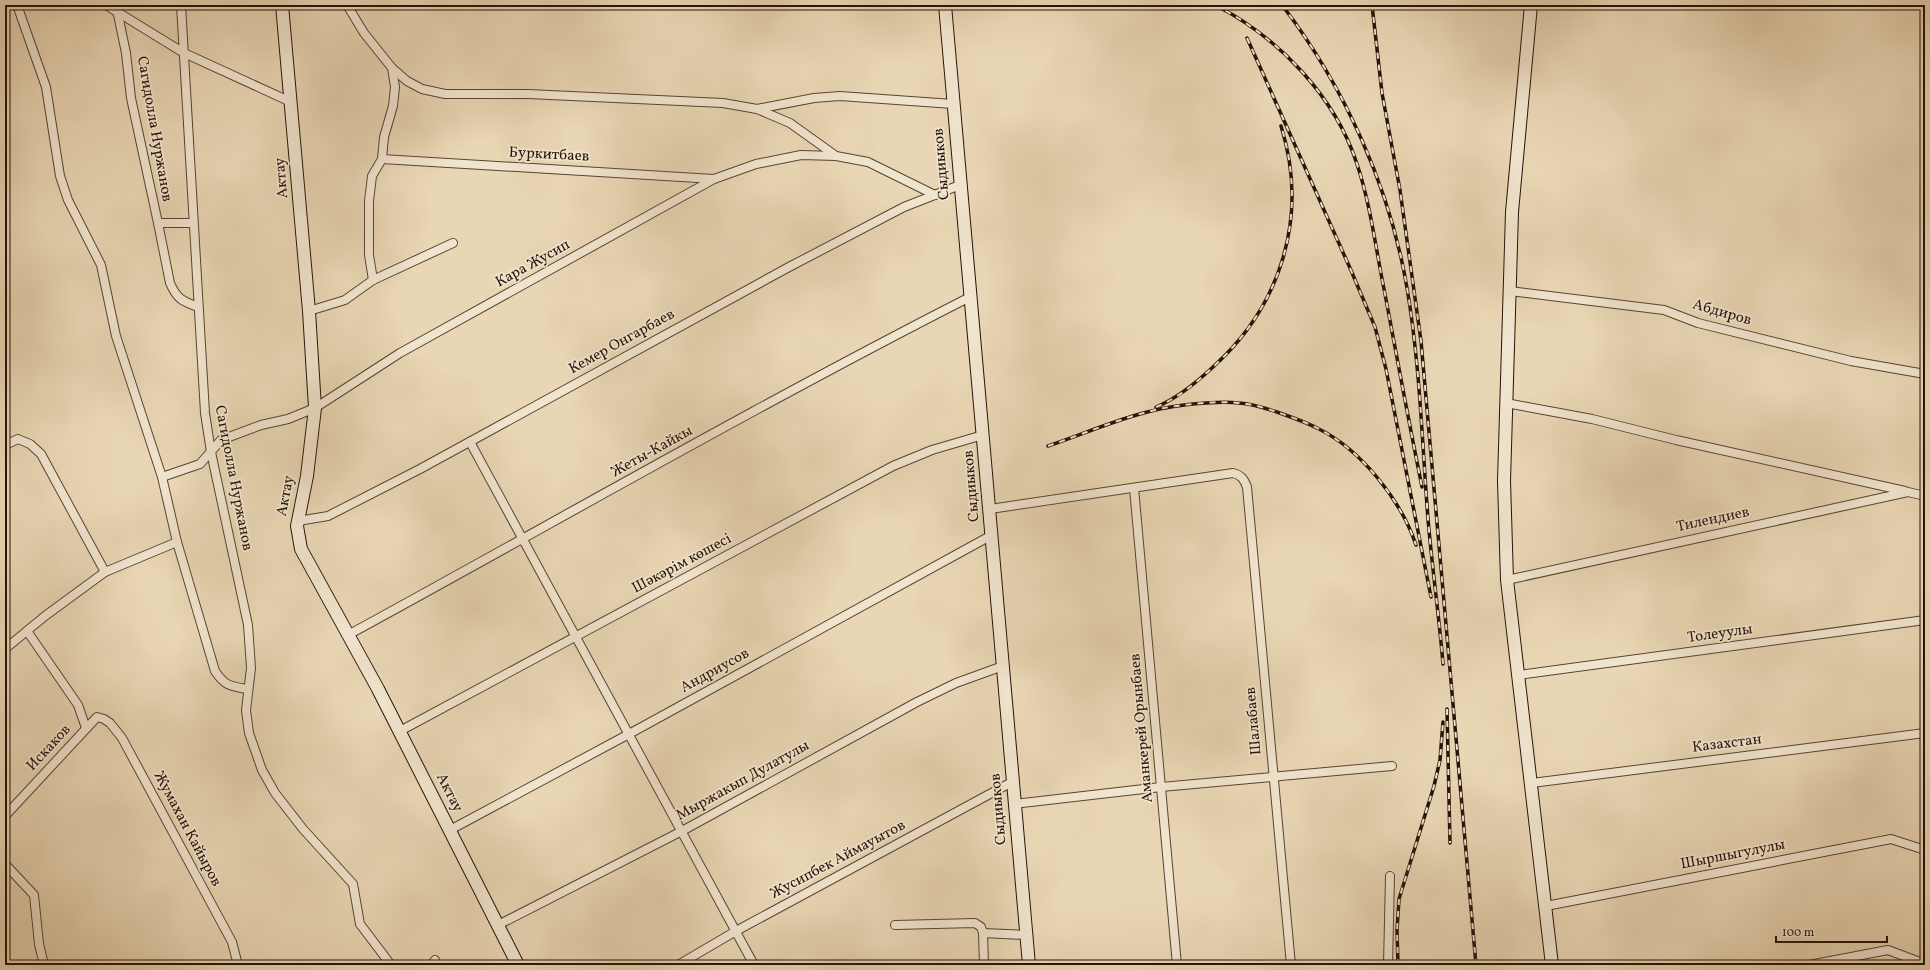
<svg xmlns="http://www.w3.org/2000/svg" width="1930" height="970" viewBox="0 0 1930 970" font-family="Vollkorn,serif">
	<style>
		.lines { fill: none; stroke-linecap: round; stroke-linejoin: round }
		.street-casing { stroke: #574432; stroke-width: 10 }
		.secondary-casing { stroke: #261307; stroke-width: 14 }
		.street { stroke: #f1e4ce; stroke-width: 8 }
		.secondary { stroke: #f1e4ce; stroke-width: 12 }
		.rail-casing { stroke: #261307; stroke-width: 3.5 }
		.rail { stroke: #f1e4ce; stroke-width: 2; stroke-dasharray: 6; stroke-linecap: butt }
		.labels { text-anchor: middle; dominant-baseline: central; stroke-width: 3.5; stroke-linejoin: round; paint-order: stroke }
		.street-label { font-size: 15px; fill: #261307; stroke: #f1e4ce }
	</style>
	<rect width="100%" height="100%" fill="#e9d6b4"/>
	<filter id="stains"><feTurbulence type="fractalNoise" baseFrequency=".005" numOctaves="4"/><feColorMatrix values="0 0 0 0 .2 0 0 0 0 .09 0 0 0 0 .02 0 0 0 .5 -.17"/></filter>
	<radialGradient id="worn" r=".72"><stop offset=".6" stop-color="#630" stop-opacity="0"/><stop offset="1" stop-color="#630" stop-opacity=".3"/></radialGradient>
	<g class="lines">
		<g class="street-casing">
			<g id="street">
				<path d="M17 5 46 87 60 176 68 200 101 265 116 336 162 477 177 542 215 671C225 686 230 686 247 689"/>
				<path d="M106 5 184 53 291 102"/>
				<path d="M116 5 126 53 131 98 158 223H193"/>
				<path d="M181 5 205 413 211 452 248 625 251 668 246 710 249 733 262 770 275 793 303 829 353 884 360 924 391 965"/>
				<path d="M347 5 364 33 392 68 395 87 393 106 384 137 382 159 372 176 369 201V255L373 280"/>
				<path d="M392 68 407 81 422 89 445 94H528L723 103 757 109 790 123 836 156"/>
				<path d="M757 109 814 98 840 96 953 104"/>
				<path d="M382 159 714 179"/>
				<path d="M158 223 170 283C177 299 182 301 198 307"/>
				<path d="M1510 291 1664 310 1698 323 1851 361 1925 374"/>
				<path d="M309 311 345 300 373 280 453 243"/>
				<path d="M1506 403 1592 419 1676 440 1905 491"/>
				<path d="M470 442 754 965"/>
				<path d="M5 445 18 439 30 444 41 454 105 572"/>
				<path d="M162 477 200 464 221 440 261 425 288 419 315 408 400 353 714 179 756 164 801 155 836 156 868 162 935 195"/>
				<path d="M1134 488 1177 965"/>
				<path d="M990 509 1233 473C1241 475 1244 479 1247 487L1291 965"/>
				<path d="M298 521 328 516 420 469 789 267 904 207 960 185"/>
				<path d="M1507 580 1908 492 1925 496"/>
				<path d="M27 631 78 705 86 728"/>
				<path d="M348 635C555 522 760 404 970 297"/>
				<path d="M5 649 45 616 105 572 177 542"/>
				<path d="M1519 675 1925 620"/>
				<path d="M400 731 893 466 932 450 983 435"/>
				<path d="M1532 783 1925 733"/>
				<path d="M1014 804 1161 787 1392 766"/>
				<path d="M5 816 97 717 104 719 110 723 122 738 232 942 238 965"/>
				<path d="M450 830 629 734 992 535"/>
				<path d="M5 864 34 895 39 944 44 965"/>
				<path d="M1546 906 1891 839 1925 850"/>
				<path d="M498 925 682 831 917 702 956 683 1003 666"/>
				<path d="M895 925 975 923 981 927 983 933 984 965"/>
				<path d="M983 933 1026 935"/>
				<path d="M431 965 435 960"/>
				<path d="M678 965 736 931 1012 782"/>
				<path d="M1388 965 1390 876"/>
				<path d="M1809 965 1888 950 1925 964"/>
			</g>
		</g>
		<g class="secondary-casing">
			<g id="secondary">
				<path d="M282 5 309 311 315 408 307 476 297 526 301 549 378 689 518 965"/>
				<path d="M945 5 1029 965"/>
				<path d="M1531 5 1512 212 1504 481 1507 580 1552 965"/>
			</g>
		</g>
		<use href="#street" class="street"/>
		<use href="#secondary" class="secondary"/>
		<g class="rail-casing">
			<g id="rail">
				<path d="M1215 5C1278 37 1335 96 1357 164 1371 206 1376 251 1385 294 1397 358 1409 423 1422 487"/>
				<path d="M1282 5C1344 86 1390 187 1407 288 1420 364 1422 442 1428 519 1432 567 1439 615 1443 664"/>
				<path d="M1372 5 1382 93 1400 190 1421 341 1476 965"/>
				<path d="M1247 38 1350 268 1375 327 1386 369 1431 597"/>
				<path d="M1156 407C1178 398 1196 383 1213 367 1282 305 1309 215 1281 126"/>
				<path d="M1048 446C1092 431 1138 410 1184 405 1202 403 1221 401 1239 403 1252 404 1265 408 1277 412 1291 417 1306 422 1319 429 1361 450 1401 500 1416 545"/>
				<path d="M1447 709 1450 843"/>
				<path d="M1398 965 1397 930 1399 899 1434 786 1440 760 1443 722"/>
			</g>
		</g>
		<use href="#rail" class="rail"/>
	</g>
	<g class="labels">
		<g class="street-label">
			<text transform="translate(154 129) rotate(80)">Сагидолла Нуржанов</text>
			<text transform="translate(549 155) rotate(3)">Буркитбаев</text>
			<text transform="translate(942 164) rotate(-95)">Сыдиыков</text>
			<text transform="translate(282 178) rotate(-95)">Актау</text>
			<text transform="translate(533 264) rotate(-29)">Кара Жусип</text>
			<text transform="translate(1722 313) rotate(16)">Абдиров</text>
			<text transform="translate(622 342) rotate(-29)">Кемер Онгарбаев</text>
			<text transform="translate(652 452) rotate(-29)">Жеты-Кайкы</text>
			<text transform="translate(233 478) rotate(79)">Сагидолла Нуржанов</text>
			<text transform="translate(972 486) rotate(-95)">Сыдиыков</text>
			<text transform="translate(286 496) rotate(-79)">Актау</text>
			<text transform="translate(1713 520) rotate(-12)">Тилендиев</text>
			<text transform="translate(682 564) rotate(-28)">Шәкәрім көшесі</text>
			<text transform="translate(1720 634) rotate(-8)">Толеуулы</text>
			<text transform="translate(715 671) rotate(-29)">Андриусов</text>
			<text transform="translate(1254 721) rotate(-95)">Шалабаев</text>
			<text transform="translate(1142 728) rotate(-95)">Аманкерей Орынбаев</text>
			<text transform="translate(1727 744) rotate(-7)">Казахстан</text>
			<text transform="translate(49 748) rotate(-47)">Искаков</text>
			<text transform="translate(743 781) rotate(-29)">Мыржакып Дулатулы</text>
			<text transform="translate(449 793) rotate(63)">Актау</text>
			<text transform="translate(999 809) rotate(-95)">Сыдиыков</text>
			<text transform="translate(187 829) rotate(62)">Жумахан Кайыров</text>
			<text transform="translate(1733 855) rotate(-11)">Шыршыгулулы</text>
			<text transform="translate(838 860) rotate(-28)">Жусипбек Аймауытов</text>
		</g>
	</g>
	<rect width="1930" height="970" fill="none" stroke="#e9d6b4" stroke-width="20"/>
	<rect x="6" y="6" width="1918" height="958" fill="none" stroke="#261307" stroke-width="2"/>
	<rect x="10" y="10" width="1910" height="950" fill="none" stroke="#261307"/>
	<path d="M1776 936v6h111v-6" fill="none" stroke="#261307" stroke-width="2"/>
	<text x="1782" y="936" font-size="12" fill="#261307" stroke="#f1e4ce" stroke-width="3" paint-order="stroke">100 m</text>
	<rect width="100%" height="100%" filter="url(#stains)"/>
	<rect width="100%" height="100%" fill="url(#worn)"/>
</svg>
